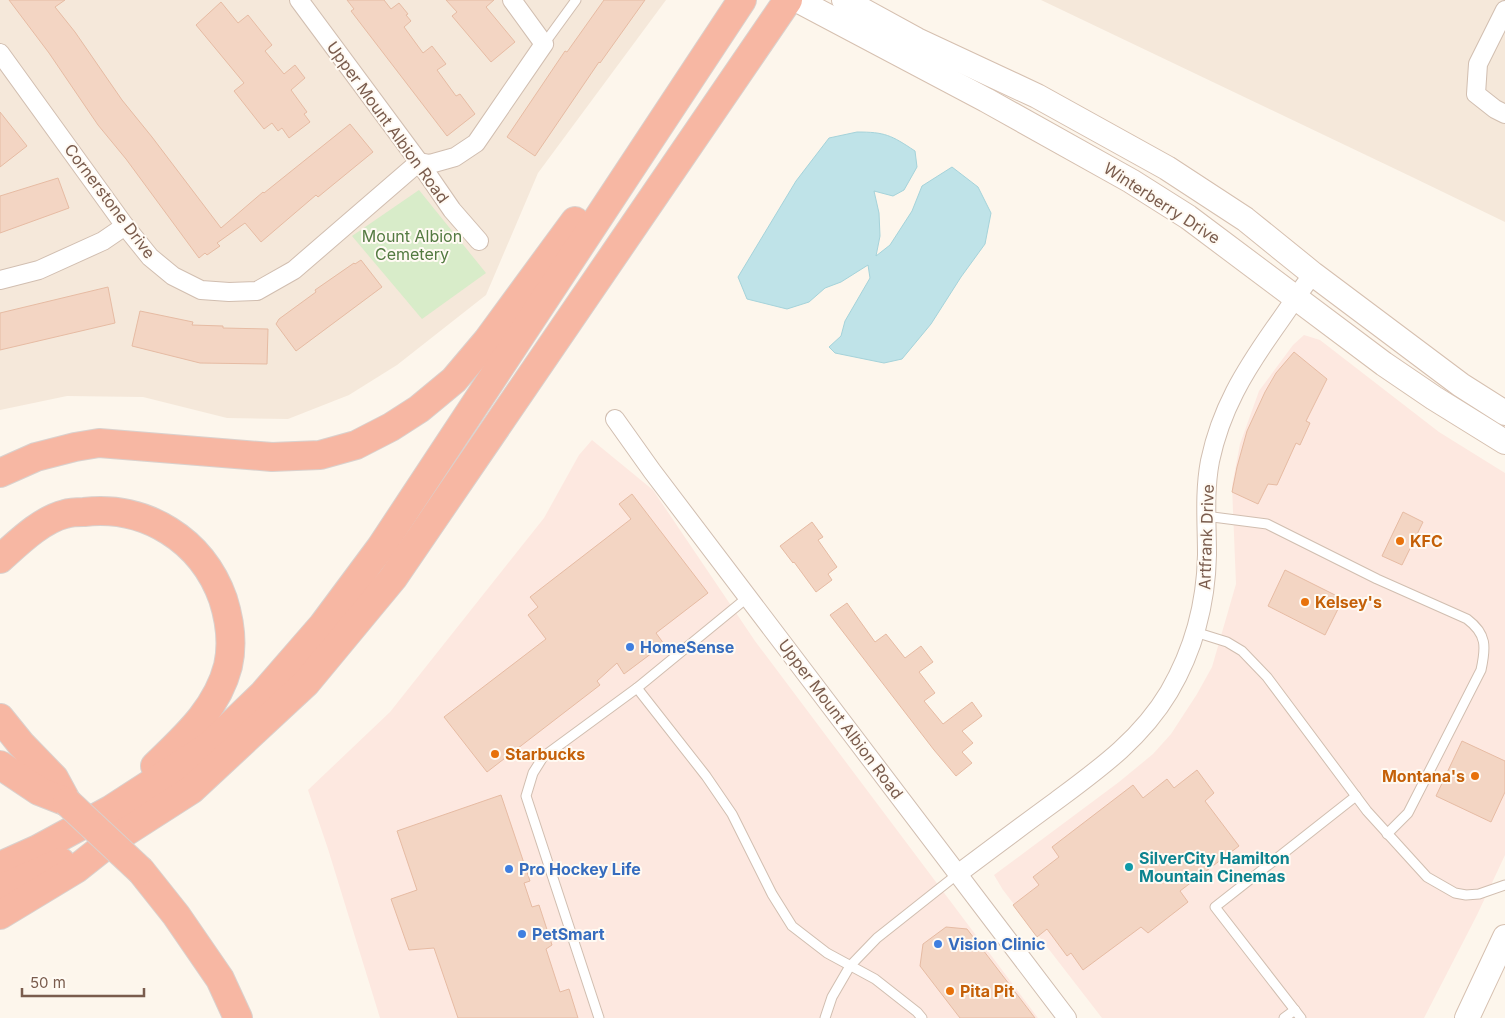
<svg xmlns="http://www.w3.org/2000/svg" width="1505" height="1018" viewBox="0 0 1505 1018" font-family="Inter,sans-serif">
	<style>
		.residential { fill: #f5e8da }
		.commercial { fill: #fde8e0 }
		.green { fill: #d8ecc9 }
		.water { fill: #bfe3e8; stroke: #a5d3da }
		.building { fill: #f3d5c3; stroke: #e6bba3 }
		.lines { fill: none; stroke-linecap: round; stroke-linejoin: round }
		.lane-casing { stroke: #d1beb0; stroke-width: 11 }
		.street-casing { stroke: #d1beb0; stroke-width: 20 }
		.secondary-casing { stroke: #d6c0b0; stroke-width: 26 }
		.highway-casing { stroke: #dad1cd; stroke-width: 30 }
		.lane { stroke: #fff; stroke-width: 9 }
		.street { stroke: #fff; stroke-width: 18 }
		.secondary { stroke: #fff; stroke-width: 24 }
		.highway { stroke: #f7b7a3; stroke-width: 28 }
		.highway-bridge-casing { stroke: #dad1cd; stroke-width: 30; stroke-linecap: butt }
		.highway-bridge { stroke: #f7b7a3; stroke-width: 28 }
		.food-dot { fill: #e8710a; stroke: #fffaf3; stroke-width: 2 }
		.shop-dot { fill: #3f7fe0; stroke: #fffaf3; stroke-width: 2 }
		.culture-dot { fill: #0f9aa8; stroke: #fffaf3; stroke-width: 2 }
		.labels { text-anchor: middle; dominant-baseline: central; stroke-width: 4; stroke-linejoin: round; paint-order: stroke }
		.street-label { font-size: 16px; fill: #7a5c4d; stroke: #fffaf3 }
		.park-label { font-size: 16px; fill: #537a41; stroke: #fffaf3 }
		.food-label { font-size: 16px; font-weight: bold; fill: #c56008; stroke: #fffaf3; text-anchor: start }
		.shop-label { font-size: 16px; font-weight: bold; fill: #366cbe; stroke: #fffaf3; text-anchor: start }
		.culture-label { font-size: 16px; font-weight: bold; fill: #0d838f; stroke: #fffaf3; text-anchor: start }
	</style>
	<rect width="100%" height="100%" fill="#fdf6ec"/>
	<g class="residential">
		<path d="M0 0H666L538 173 486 295 397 365 349 395 288 419 227 418 143 397 67 396 0 410Z"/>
		<path d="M1041 0H1505V222L1412 177Z"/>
	</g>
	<g class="commercial">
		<path d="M1304 335 1320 340 1439 432 1505 473V855L1477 915 1424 1018H1102L1003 890 994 875 1119 782 1153 754 1171 734 1197 694 1212 667 1236 584 1232 486 1240 444 1259 391 1293 345Z"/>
		<path d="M592 440 653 490 755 641 1038 1018H380L328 849 308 790 390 712 544 518 579 455Z"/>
	</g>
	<path class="green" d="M419 190 486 273 422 319 352 236Z"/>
	<path class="water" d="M857 132C885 132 891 135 915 151L917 167 904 190 893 196 874 191 879 213 880 236 876 256 890 245 912 211 922 186 952 167 978 187 991 213 985 244 961 277 931 324 902 359 884 363 835 353 829 347 841 336 845 321 870 278 868 265 841 282 825 288 809 302 787 309 747 299 738 277 796 181 829 138Z"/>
	<g class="building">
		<path d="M9 0H65L55 7 75 32 122 100 152 137 221 228 263 192 264 193 350 124 373 152 318 197 316 195 261 242 245 223 217 243 220 246 207 255 205 253 199 258 126 159 98 125 49 53Z"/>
		<path d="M347 0H384L391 9 399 3 408 14 406 15 411 21 404 27 423 53 432 46 446 64 437 70 456 96 460 94 475 114 447 136 351 11 354 9Z"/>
		<path d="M446 0H494L486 7 515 42 491 62 452 16 457 12Z"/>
		<path d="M604 0H645L600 63 599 62 535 156 507 137 565 51 567 52Z"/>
		<path d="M221 2 238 23 248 15 272 45 265 51 284 74 295 65 305 78 291 90 307 112 304 114 310 122 289 138 282 128 278 131 272 123 264 129 234 91 244 83 196 25Z"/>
		<path d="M0 112 27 146 0 167Z"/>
		<path d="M58 178 69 208 0 233V196Z"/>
		<path d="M361 260 382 287 296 351 276 324 279 319 316 292 315 290 354 263 355 264Z"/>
		<path d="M108 287 115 323 0 350V313Z"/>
		<path d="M140 311 193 322 192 325 223 326V328L268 329 267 364 200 363 132 346Z"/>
		<path d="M1294 352 1327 379 1306 421 1310 423 1300 445 1296 443 1277 485 1268 484 1258 504 1232 492 1237 467 1247 431 1265 392 1276 373Z"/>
		<path d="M632 494 708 593 656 633 664 644 624 674 617 663 597 681 600 685 487 772 444 717 546 639 528 615 538 607 530 597 631 519 619 504Z"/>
		<path d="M1403 512 1423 522 1402 565 1382 556Z"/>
		<path d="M812 522 823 537 818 540 837 567 828 574 832 580 816 592 794 562 793 563 780 546Z"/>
		<path d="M1285 570 1343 599 1325 635 1268 606Z"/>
		<path d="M847 603 875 642 886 634 905 658 921 646 933 662 919 672 935 693 924 701 943 724 972 702 982 716 962 731 973 743 962 752 972 763 956 776 934 750 830 615Z"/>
		<path d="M1462 741 1505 761V792L1491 822 1436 796Z"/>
		<path d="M1197 770 1214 793 1205 801 1239 846 1180 891 1188 902 1148 933 1141 927 1083 970 1071 953 1067 956 1047 929 1037 937 1013 905 1039 885 1033 877 1059 857 1052 847 1133 785 1143 798 1167 779 1174 788Z"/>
		<path d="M501 795 530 881 524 883 532 907 539 905 552 945 546 949 560 992 569 989 578 1018H458L434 948 409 950 391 899 417 890 397 831Z"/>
		<path d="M946 927 967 929 1035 1018H960L920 966 923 944Z"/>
	</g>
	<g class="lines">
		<g class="lane-casing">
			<g id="lane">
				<path d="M544 44 576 0"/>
				<path d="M1205 516 1267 524 1377 579 1467 619C1487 634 1486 647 1481 670L1408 813 1387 834"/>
				<path d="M1195 632 1227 642 1242 651 1267 677 1367 811 1427 877 1455 893 1466 895 1479 894 1505 885"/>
				<path d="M637 688 706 776 732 814 772 894 792 926 827 953 875 979 917 1012 922 1018"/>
				<path d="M599 1018 526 796 533 773 543 757 637 688 748 597"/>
				<path d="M825 1018 832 997 850 966 877 938 959 873"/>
				<path d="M1284 1018 1295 1010"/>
				<path d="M1301 1018 1215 907 1356 796"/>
			</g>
		</g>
		<g class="street-casing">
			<g id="street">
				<path d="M299 0 419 162 452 210 479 241"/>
				<path d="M1505 10 1478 64 1476 94 1495 109 1505 114"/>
				<path d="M0 53 125 226 150 257 173 276 201 290 229 292 257 291 294 270 419 162 430 164 455 157 476 143 544 44 512 0"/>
				<path d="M0 280 39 270 103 241 125 226"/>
				<path d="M615 419 652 471 1067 1018"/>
				<path d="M959 873C991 849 1023 825 1056 801 1099 769 1141 739 1169 692 1193 651 1206 603 1207 555 1207 523 1204 493 1210 461 1221 409 1244 372 1274 329 1287 311 1299 292 1313 274"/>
			</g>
		</g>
		<g class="secondary-casing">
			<g id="secondary">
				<path d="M797 0 986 100 1131 181 1188 217 1384 364 1434 398 1505 442"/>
				<path d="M844 0 917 40 1037 96 1167 168 1245 219 1313 274 1461 385 1505 413"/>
				<path d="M1467 1018 1505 937"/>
			</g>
		</g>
		<g class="highway-casing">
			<g id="highway">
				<path d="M0 473 36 457 75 447 99 443 272 457 320 455 356 445 391 427 419 409 454 380 487 341 575 221"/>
				<path d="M0 559C18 543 41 520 65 514 71 512 78 512 84 512 146 505 202 540 223 599 230 621 233 644 228 666 217 709 185 737 155 766"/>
				<path d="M0 718 21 744 54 778 67 802"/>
				<path d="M0 765 39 791 67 802"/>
				<path d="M0 866 38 849 110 810 209 746 263 694 323 625 381 547 742 0"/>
				<path d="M141 871 176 915 220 979 238 1018"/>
				<path d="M0 889 61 862"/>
				<path d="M0 915 76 869 110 842 191 790 306 683 393 578 788 0"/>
			</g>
		</g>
		<use href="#lane" class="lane"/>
		<use href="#street" class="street"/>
		<use href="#secondary" class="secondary"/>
		<use href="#highway" class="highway"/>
		<g class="highway-bridge-casing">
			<path id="highway-bridge" d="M67 802 141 871"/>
		</g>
		<use href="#highway-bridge" class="highway-bridge"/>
	</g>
	<g class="food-dot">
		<circle cx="1400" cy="541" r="5"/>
		<circle cx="1305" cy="602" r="5"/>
		<circle cx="495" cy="754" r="5"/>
		<circle cx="1475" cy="776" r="5"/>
		<circle cx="950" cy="991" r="5"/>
	</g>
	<g class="shop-dot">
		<circle cx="630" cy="647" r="5"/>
		<circle cx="509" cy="869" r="5"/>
		<circle cx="522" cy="934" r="5"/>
		<circle cx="938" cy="944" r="5"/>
	</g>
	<circle class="culture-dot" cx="1129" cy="867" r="5"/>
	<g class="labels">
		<g class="street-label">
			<text transform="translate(388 122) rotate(54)">Upper Mount Albion Road</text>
			<text transform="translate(110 201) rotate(53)">Cornerstone Drive</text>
			<text transform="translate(1162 203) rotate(33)">Winterberry Drive</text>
			<text transform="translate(1206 537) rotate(-88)">Artfrank Drive</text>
			<text transform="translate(841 719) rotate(53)">Upper Mount Albion Road</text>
		</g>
		<g class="park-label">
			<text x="412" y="236">Mount Albion<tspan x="412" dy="18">Cemetery</tspan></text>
		</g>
		<g class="food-label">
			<text x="1410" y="541">KFC</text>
			<text x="1315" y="602">Kelsey's</text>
			<text x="505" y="754">Starbucks</text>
			<text x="1465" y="776" text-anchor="end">Montana's</text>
			<text x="960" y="991">Pita Pit</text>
		</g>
		<g class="shop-label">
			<text x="640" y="647">HomeSense</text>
			<text x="519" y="869">Pro Hockey Life</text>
			<text x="532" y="934">PetSmart</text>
			<text x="948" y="944">Vision Clinic</text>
		</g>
		<g class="culture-label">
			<text x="1139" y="858">SilverCity Hamilton<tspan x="1139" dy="18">Mountain Cinemas</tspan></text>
		</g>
	</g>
	<path d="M22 988v8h122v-8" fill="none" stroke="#7a5c4d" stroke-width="2.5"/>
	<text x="30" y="988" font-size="15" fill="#7a5c4d" stroke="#fffaf3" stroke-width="4" paint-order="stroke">50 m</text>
</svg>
